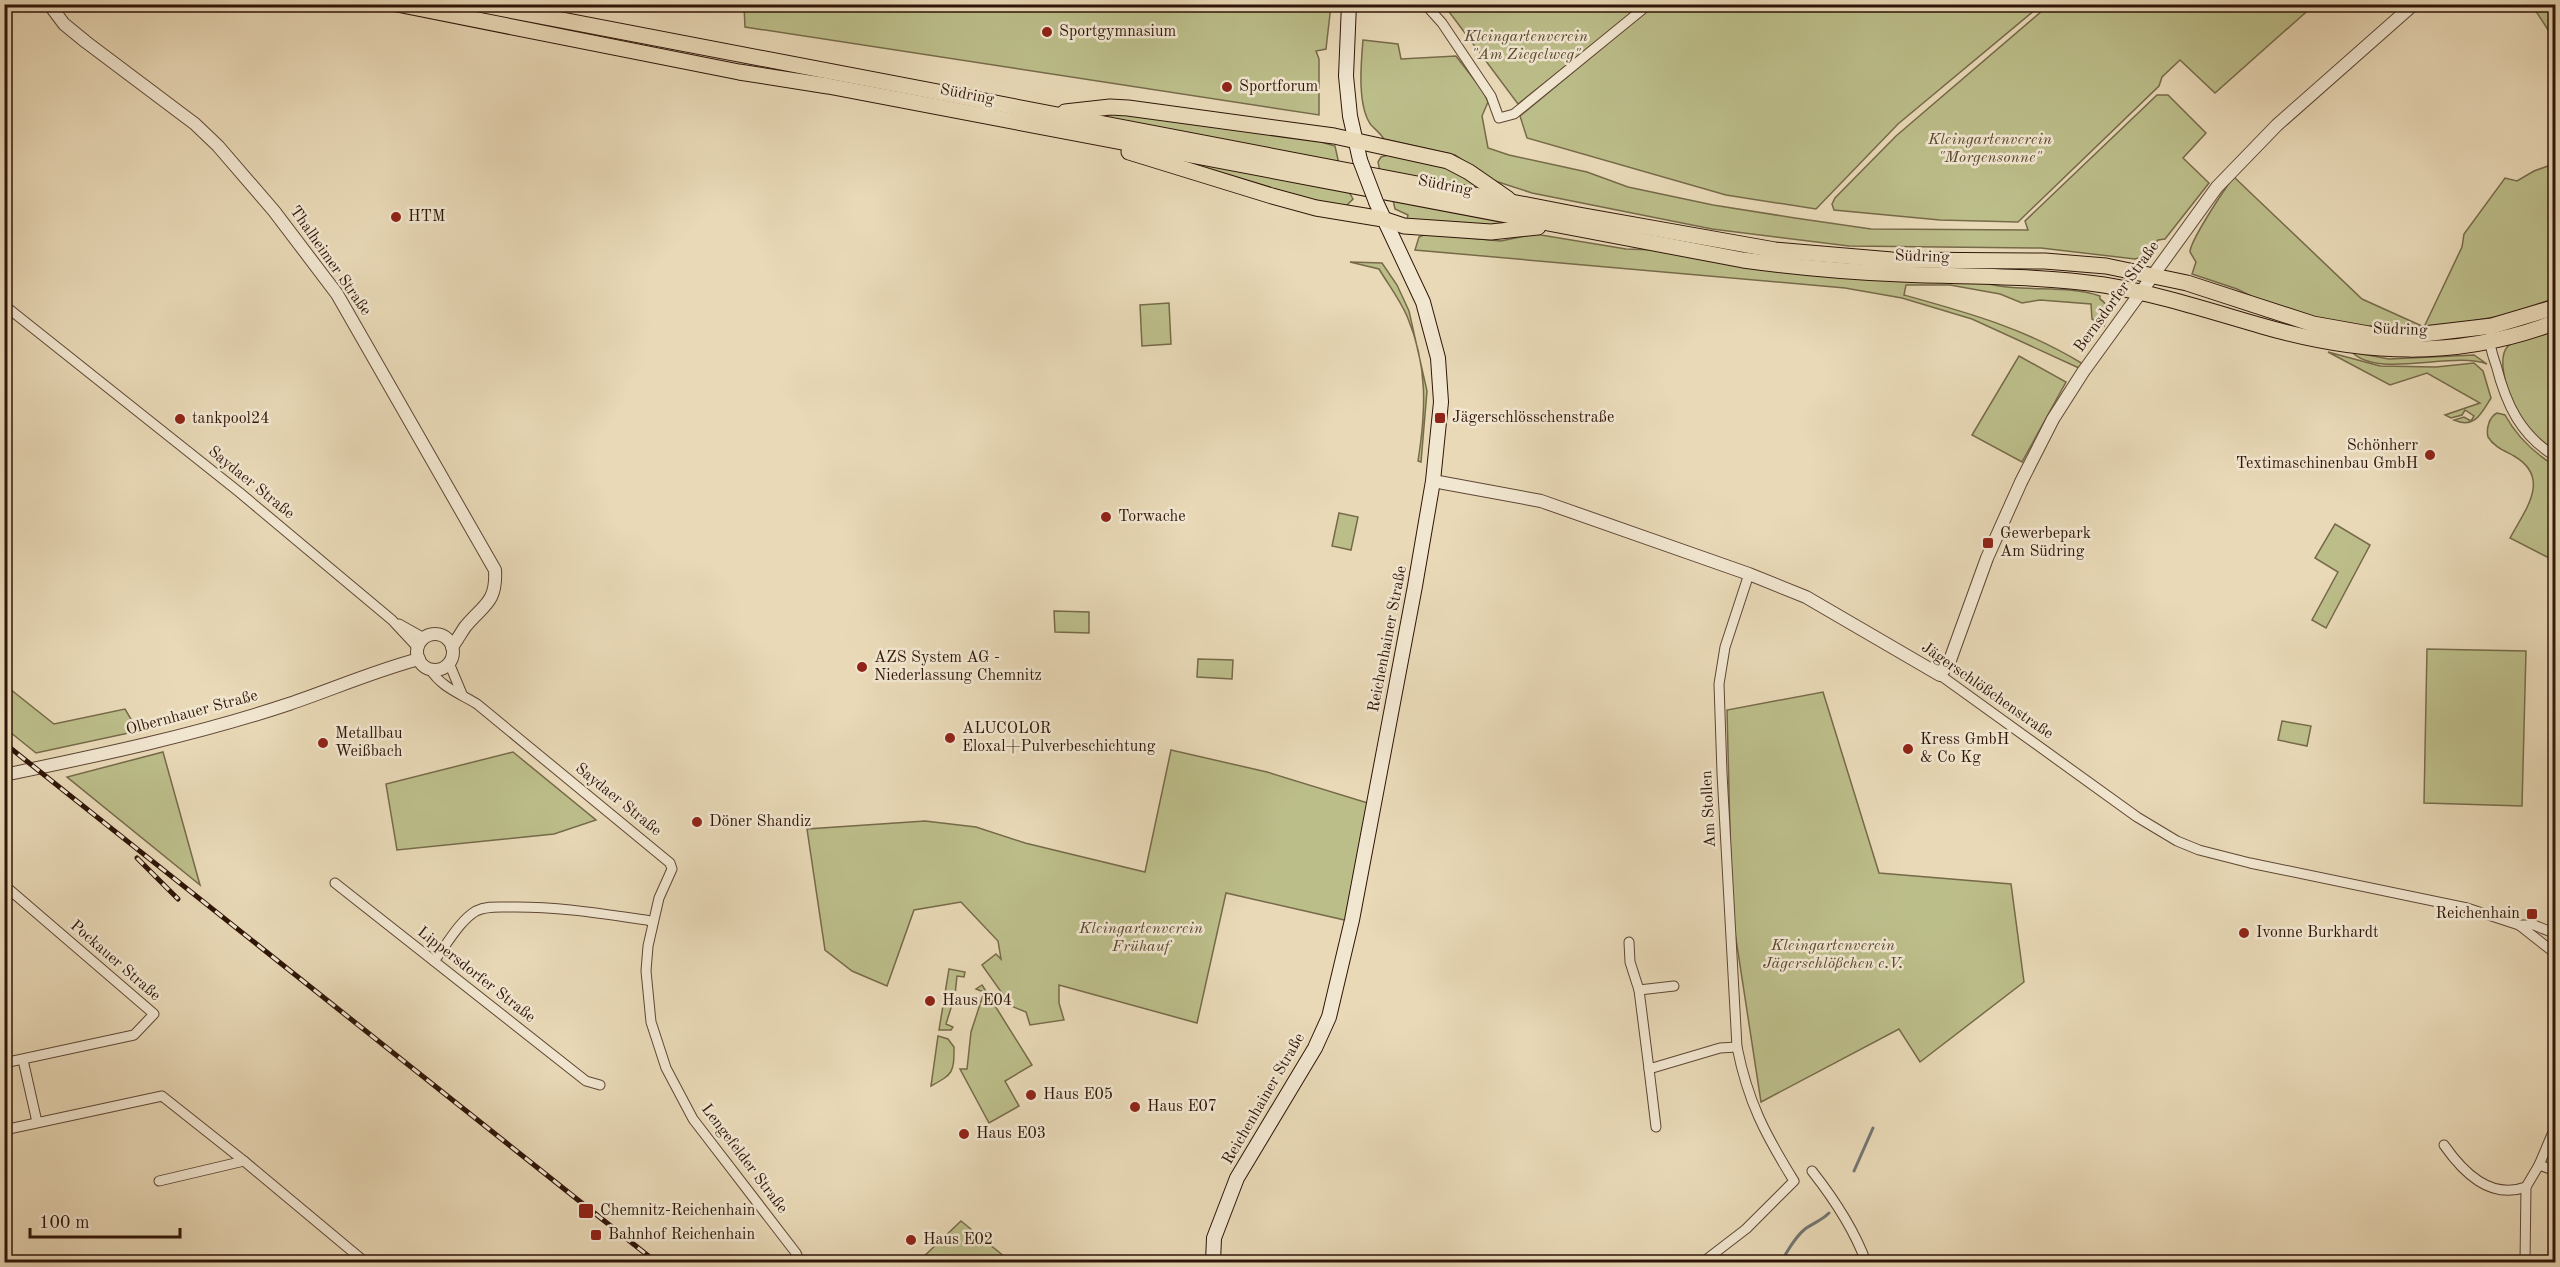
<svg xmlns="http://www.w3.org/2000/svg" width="2560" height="1267" viewBox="0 0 2560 1267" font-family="'Old Standard TT',serif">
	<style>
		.green { fill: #bcbe8a; stroke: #766a49; stroke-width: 1.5 }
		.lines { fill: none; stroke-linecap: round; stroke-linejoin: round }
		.stream { stroke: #727673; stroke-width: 3 }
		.minor-casing { stroke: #5e4634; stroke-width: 11 }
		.tertiary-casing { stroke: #5e4634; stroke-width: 14 }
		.secondary-casing { stroke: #2f1508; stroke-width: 16 }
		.primary-casing { stroke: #2f1508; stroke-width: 17 }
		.minor { stroke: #f1e6d0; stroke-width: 9 }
		.tertiary { stroke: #f1e6d0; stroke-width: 12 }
		.secondary { stroke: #f1e6d0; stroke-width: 14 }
		.primary { stroke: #e9d9b7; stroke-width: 15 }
		.rail-casing { stroke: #2f1508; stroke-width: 5 }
		.rail { stroke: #f1e6d0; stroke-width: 3; stroke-dasharray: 9; stroke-linecap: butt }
		.secondary-bridge-casing { stroke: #2f1508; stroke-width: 16; stroke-linecap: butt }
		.secondary-bridge { stroke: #f1e6d0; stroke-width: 14 }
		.poi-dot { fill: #8f2418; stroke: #f1e6d0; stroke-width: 2 }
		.labels { text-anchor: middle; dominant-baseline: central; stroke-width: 5; stroke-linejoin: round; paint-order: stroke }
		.poi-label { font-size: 16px; fill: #2f1508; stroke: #f1e6d0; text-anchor: start }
		.park-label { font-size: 16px; font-style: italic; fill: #59482f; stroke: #f1e6d0 }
		.street-label { font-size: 16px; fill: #2f1508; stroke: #f1e6d0 }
	</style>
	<rect width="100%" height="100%" fill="#e9d9b7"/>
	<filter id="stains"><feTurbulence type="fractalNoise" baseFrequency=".00333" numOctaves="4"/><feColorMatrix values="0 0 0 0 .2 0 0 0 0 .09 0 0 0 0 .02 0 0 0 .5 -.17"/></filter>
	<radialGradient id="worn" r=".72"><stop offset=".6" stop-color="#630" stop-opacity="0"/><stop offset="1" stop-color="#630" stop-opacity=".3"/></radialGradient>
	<g class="green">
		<path d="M2095 4 2314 5 2215 93 2180 60 2162 77 2159 86 2018 222 1940 220 1834 210 1832 204 1835 198 1896 136 2049 5H2082L2087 10Z"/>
		<path d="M744 5V4L1331 5 1326 49 1316 51 1319 59V115L745 27Z"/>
		<path d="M1444 5H1643L1518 104Z"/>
		<path d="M1654 5H2041L1898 124 1816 209 1726 195 1527 138 1520 116Z"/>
		<path d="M2532 5H2555V36L2550 33Z"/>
		<path d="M1363 40 1398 44 1401 59 1456 56 1483 91 1488 102 1482 116 1488 148 1509 155 1587 172 1628 187 1713 205 1795 218 1871 229 2028 230 2025 221 2157 95H2168L2206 133 2183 158 2209 183 2165 239 2158 240 2147 256 2135 259 2041 248 1849 246 1712 229 1532 193 1492 180 1455 155 1384 139C1380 133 1376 130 1371 125 1357 106 1361 63 1363 40Z"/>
		<path d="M1107 111 1324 140V143L1335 146 1339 164 1089 117Z"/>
		<path d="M1159 155 1349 192 1353 199 1346 206 1291 198Z"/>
		<path d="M1388 155 1450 167 1491 192 1380 172 1378 162 1381 157Z"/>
		<path d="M2548 166 2555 176V298L2506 315 2422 330 2353 326 2271 306 2237 289 2192 274 2196 262 2190 252C2190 241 2225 188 2234 177L2362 299 2424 327 2462 247 2464 234 2505 178 2517 181 2534 171Z"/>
		<path d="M1393 200 1515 222 1496 229 1407 219 1408 215 1395 209Z"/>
		<path d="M1426 234 1501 241 1535 234 1626 249 1656 250 1985 283C2022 293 2067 284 2100 296V299C2111 306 2108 316 2104 326L2092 319 2091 304 2040 300 2022 303 2000 294 1950 285H1906L1904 295C1969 313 2024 328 2083 364L2079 368 1972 319 1902 298 1845 288 1415 250 1419 237Z"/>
		<path d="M1350 262 1382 263 1397 285 1409 311 1427 391 1421 462 1418 461C1426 410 1428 366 1407 316 1400 300 1388 284 1379 269Z"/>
		<path d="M1169 303 1171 344 1142 346 1140 305Z"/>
		<path d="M2555 328V452C2543 443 2531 433 2522 420 2512 405 2494 361 2508 346 2519 336 2542 332 2555 328Z"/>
		<path d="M2328 352 2380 366 2436 367 2474 363 2483 371 2491 398C2481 414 2475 429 2454 420L2464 417 2471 421 2474 416 2465 410 2462 415 2451 418 2445 415 2480 403 2427 373 2390 385Z"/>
		<path d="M2352 352 2389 359 2474 355 2487 364C2454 351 2377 379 2352 352Z"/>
		<path d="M2019 356 2066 382 2022 462 1972 435Z"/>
		<path d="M2497 413 2505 415C2517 437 2534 453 2555 466V561L2510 538C2525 510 2552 478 2514 456 2505 451 2494 447 2488 437 2486 429 2489 417 2497 413Z"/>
		<path d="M1339 513 1358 517 1351 550 1332 546Z"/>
		<path d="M2335 524 2370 545 2326 628 2312 620 2338 572 2315 558Z"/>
		<path d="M1054 611 1089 612V633L1055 632Z"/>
		<path d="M2427 649 2526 651 2522 806 2424 803Z"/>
		<path d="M1198 659 1233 660 1232 679 1197 677Z"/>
		<path d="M5 685 54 724 125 709 138 731 36 753 5 728Z"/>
		<path d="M1823 692 1879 873 2011 884 2024 982 1920 1062 1899 1029 1761 1102 1732 913 1727 710Z"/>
		<path d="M2282 721 2311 726 2307 746 2278 740Z"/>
		<path d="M1171 750 1267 772 1371 804 1349 921 1226 893 1197 1023 1059 985V1003L1064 1020 1030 1025 1026 1012 1011 1006 982 965 996 954 1001 959 998 941 961 902 914 910 887 986 852 971 825 950 807 829 925 821 976 827 1025 843 1145 872Z"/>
		<path d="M163 752 200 885 67 777Z"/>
		<path d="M513 752 596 820 554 834 397 850 386 784Z"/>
		<path d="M949 969 965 972 964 977 957 976 955 995 946 1024 953 1027 951 1030H939Z"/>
		<path d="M982 985 1032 1065 1005 1081 1019 1106 989 1123 960 1069H967L971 1032 984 992 976 989Z"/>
		<path d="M938 1036 948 1039 954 1047C954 1073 953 1074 931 1086Z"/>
		<path d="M961 1221 1011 1262H918Z"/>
	</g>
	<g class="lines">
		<g class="stream">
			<path d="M1854 1171 1873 1128"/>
			<path d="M1784 1257C1790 1247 1795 1237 1805 1229 1813 1223 1821 1221 1829 1213"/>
		</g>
		<g class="minor-casing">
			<g id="minor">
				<path d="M1425 4 1442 23 1491 96 1499 118 1514 114 1649 4"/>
				<path d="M4 305 239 492 392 620 418 648"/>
				<path d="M2490 337C2489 346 2493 356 2496 365 2506 404 2520 435 2556 457"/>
				<path d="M399 624 424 638"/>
				<path d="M449 663 462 694"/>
				<path d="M430 669C441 687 459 693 477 704L670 863 672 869 659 898 648 946 646 971 651 1022 666 1068 693 1119 796 1253 800 1262"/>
				<path d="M1940 675 2137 817 2177 841 2199 850 2250 863 2467 908 2519 925H2534L2556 934"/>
				<path d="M335 883 586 1081 600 1085"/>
				<path d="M4 885 154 1014 134 1035 4 1063"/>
				<path d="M2519 925 2556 954"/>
				<path d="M1629 942 1630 962 1639 990 1649 1069 1720 1048 1737 1047"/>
				<path d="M434 961C446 946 459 921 476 911 486 906 497 907 508 907 557 906 604 914 652 921"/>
				<path d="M1639 990 1674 986"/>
				<path d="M23 1060 37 1122"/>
				<path d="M1649 1069 1656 1127"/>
				<path d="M4 1130 162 1096 244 1161 365 1262"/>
				<path d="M2444 1145C2463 1172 2490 1200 2526 1187"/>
				<path d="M2539 1165 2556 1171"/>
				<path d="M1812 1171C1834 1199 1854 1229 1866 1262"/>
				<path d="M159 1181 244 1161"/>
				<path d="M1703 1262 1746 1229 1794 1181C1765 1134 1748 1102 1737 1047L1722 773 1719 684 1725 647 1749 574"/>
				<path d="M2525 1262 2526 1187 2539 1165 2556 1125"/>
			</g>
		</g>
		<g class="tertiary-casing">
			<g id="tertiary">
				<path d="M49 4 64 24 86 42 195 124 218 146 274 211 337 294 495 570C497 603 483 605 465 627 461 633 457 640 452 647"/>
				<path d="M1433 481 1541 501 1749 574 1806 597 1940 675 1949 663 1987 558 2021 482 2053 419 2083 372 2217 187 2277 125 2414 4"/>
				<circle cx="435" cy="652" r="18"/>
				<path d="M4 775C100 755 196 735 289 704 333 689 374 671 419 659"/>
			</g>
		</g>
		<g class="secondary-casing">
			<g id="secondary">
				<path d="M1349 4 1346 76 1350 116 1360 160"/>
				<path d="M1213 1262 1214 1238 1237 1178 1315 1048 1329 1017 1352 920 1415 586 1433 481 1441 402 1438 358 1423 302 1376 202"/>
			</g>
		</g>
		<g class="primary-casing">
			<g id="primary">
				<path d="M397 4 739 72 828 86 1743 260C1795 267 1848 272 1901 274 1968 277 2037 275 2104 285 2158 294 2210 311 2262 326 2362 355 2457 360 2556 322"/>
				<path d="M478 4 1579 215 1775 250 1892 260 2045 261 2106 266 2187 283 2313 324 2369 334 2415 335 2492 326 2556 307"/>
				<path d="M1065 112 1110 107 1128 108 1334 136 1448 161 1469 172 1508 199"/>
				<path d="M1129 152 1272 196 1316 208 1383 219 1404 226 1491 232 1538 227"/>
			</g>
		</g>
		<use href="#minor" class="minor"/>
		<use href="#tertiary" class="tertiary"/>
		<use href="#secondary" class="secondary"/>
		<use href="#primary" class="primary"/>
		<g class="rail-casing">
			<g id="rail">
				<path d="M4 743 656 1262"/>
				<path d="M137 858 178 899"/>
			</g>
		</g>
		<use href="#rail" class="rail"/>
		<g class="secondary-bridge-casing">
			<path id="secondary-bridge" d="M1360 160 1376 202"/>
		</g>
		<use href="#secondary-bridge" class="secondary-bridge"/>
	</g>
	<g class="poi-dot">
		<circle cx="1047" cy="32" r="6"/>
		<circle cx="1227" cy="87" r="6"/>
		<circle cx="396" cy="217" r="6"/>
		<rect x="1434" y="412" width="12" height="12" rx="3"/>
		<circle cx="180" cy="419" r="6"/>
		<circle cx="2430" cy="455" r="6"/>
		<circle cx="1106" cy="517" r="6"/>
		<rect x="1982" y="537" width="12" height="12" rx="3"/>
		<circle cx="862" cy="667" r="6"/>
		<circle cx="950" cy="738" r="6"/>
		<circle cx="323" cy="743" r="6"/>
		<circle cx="1908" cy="749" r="6"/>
		<circle cx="697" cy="822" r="6"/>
		<rect x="2526" y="908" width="12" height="12" rx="3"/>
		<circle cx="2244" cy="933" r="6"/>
		<circle cx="930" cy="1001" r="6"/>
		<circle cx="1031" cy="1095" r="6"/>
		<circle cx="1135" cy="1107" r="6"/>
		<circle cx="964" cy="1134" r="6"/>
		<rect x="578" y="1203" width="16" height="16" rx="3"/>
		<rect x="590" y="1229" width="12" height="12" rx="3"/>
		<circle cx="911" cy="1240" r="6"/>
	</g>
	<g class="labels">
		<g class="poi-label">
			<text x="1059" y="32">Sportgymnasium</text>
			<text x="1239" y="87">Sportforum</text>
			<text x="408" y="217">HTM</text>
			<text x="1452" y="418">Jägerschlösschenstraße</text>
			<text x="192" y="419">tankpool24</text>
			<text x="2418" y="446" text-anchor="end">Schönherr<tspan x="2418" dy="18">Textimaschinenbau GmbH</tspan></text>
			<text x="1118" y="517">Torwache</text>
			<text x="2000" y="534">Gewerbepark<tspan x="2000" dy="18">Am Südring</tspan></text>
			<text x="874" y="658">AZS System AG -<tspan x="874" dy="18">Niederlassung Chemnitz</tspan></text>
			<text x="962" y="729">ALUCOLOR<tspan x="962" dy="18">Eloxal+Pulverbeschichtung</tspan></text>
			<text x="335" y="734">Metallbau<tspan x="335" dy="18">Weißbach</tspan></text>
			<text x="1920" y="740">Kress GmbH<tspan x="1920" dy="18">&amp; Co Kg</tspan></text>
			<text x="709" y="822">Döner Shandiz</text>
			<text x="2520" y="914" text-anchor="end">Reichenhain</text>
			<text x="2256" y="933">Ivonne Burkhardt</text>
			<text x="942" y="1001">Haus E04</text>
			<text x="1043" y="1095">Haus E05</text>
			<text x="1147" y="1107">Haus E07</text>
			<text x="976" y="1134">Haus E03</text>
			<text x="600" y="1211">Chemnitz-Reichenhain</text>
			<text x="608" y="1235">Bahnhof Reichenhain</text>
			<text x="923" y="1240">Haus E02</text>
		</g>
		<g class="park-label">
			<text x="1526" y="37">Kleingartenverein<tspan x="1526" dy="18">"Am Ziegelweg"</tspan></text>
			<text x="1990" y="140">Kleingartenverein<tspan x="1990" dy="18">"Morgensonne"</tspan></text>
			<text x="1141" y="929">Kleingartenverein<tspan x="1141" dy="18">Frühauf</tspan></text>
			<text x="1833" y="946">Kleingartenverein<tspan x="1833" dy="18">Jägerschlößchen e.V.</tspan></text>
		</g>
		<g class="street-label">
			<text transform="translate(967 95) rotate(11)">Südring</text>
			<text transform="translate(1445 186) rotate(11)">Südring</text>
			<text transform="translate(1922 257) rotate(2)">Südring</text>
			<text transform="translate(330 261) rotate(55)">Thalheimer Straße</text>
			<text transform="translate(2117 297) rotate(-54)">Bernsdorfer Straße</text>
			<text transform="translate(2400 330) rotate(2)">Südring</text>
			<text transform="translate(251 483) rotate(39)">Saydaer Straße</text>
			<text transform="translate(1388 639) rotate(-79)">Reichenhainer Straße</text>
			<text transform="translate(1987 691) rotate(35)">Jägerschlößchenstraße</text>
			<text transform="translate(192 713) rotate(-15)">Olbernhauer Straße</text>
			<text transform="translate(618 800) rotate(39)">Saydaer Straße</text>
			<text transform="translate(1709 809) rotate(-93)">Am Stollen</text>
			<text transform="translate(115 961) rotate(41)">Pockauer Straße</text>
			<text transform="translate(476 975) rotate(38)">Lippersdorfer Straße</text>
			<text transform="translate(1264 1099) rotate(-60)">Reichenhainer Straße</text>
			<text transform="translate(744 1159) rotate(53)">Lengefelder Straße</text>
		</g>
	</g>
	<rect width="2560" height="1267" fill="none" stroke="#e9d9b7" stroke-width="24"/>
	<rect x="6" y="6" width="2548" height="1255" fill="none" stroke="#2f1508" stroke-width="3"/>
	<rect x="12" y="12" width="2536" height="1243" fill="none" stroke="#2f1508" stroke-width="1.5"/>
	<path d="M30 1228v9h150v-9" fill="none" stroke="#2f1508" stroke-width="3"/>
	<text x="39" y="1228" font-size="18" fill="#2f1508" stroke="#f1e6d0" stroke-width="4.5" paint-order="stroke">100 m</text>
	<rect width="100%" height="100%" filter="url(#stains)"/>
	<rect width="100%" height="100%" fill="url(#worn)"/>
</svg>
